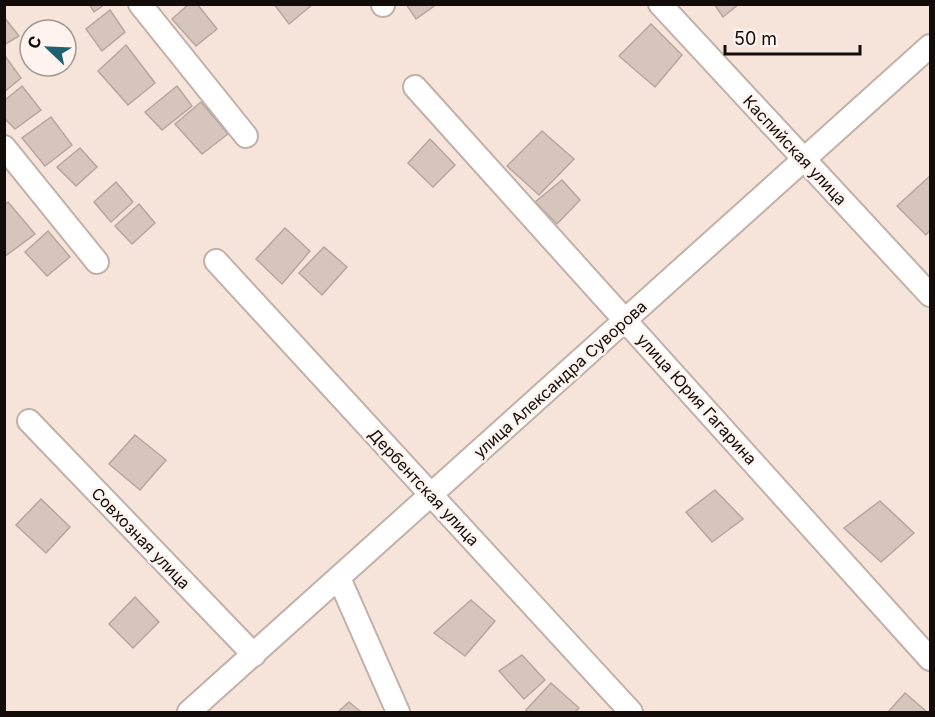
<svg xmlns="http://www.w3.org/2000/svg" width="935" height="717" viewBox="0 0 935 717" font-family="Inter,sans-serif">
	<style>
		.building { fill: #d6c5bc; stroke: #b6a69e; stroke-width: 1.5 }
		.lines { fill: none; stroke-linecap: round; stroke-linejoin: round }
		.minor-casing { stroke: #c1b1a8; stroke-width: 26 }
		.minor { stroke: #fff; stroke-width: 22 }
		.labels { text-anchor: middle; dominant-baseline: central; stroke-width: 5; stroke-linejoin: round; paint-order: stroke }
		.street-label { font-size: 16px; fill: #120d0a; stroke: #fef3ee }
	</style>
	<rect width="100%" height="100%" fill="#f6e4db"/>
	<g class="building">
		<path d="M89 4H105L94 12Z"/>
		<path d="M189 4H197L217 29 196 46 172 19Z"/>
		<path d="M274 4H313L289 24Z"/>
		<path d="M406 4H437L416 19Z"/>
		<path d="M714 4H739L723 17Z"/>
		<path d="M110 10 125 32 102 51 86 29Z"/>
		<path d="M4 17 19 36 4 45Z"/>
		<path d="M651 24 682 55 655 87 619 56Z"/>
		<path d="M126 45 155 83 128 105 98 71Z"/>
		<path d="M5 56 21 78 4 92V56Z"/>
		<path d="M22 86 41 110 15 129 4 118V101Z"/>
		<path d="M177 86 192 106 162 130 145 112Z"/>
		<path d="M201 102 228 134 202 154 175 124Z"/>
		<path d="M51 117 72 145 45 166 22 138Z"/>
		<path d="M542 131 574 159 539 195 507 166Z"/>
		<path d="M430 139 455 165 433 187 408 163Z"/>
		<path d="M80 148 97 167 76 186 57 167Z"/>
		<path d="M930 176V230L926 235 897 206Z"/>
		<path d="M562 180 580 200 557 224 535 202Z"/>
		<path d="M116 182 133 202 111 222 94 202Z"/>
		<path d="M8 202 35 234 4 257V205Z"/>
		<path d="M139 204 155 223 132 244 115 226Z"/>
		<path d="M285 228 310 251 282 284 256 259Z"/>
		<path d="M48 231 70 257 47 276 25 252Z"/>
		<path d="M324 247 347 267 322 295 299 273Z"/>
		<path d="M135 435 166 460 140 490 109 464Z"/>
		<path d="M715 490 743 519 712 542 686 512Z"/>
		<path d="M41 499 70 527 46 553 16 525Z"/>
		<path d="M880 501 914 533 881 562 844 528Z"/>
		<path d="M135 597 159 622 133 648 109 624Z"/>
		<path d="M471 600 495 621 465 656 434 633Z"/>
		<path d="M522 655 545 680 524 699 499 671Z"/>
		<path d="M551 683 579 708 575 712H528L526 710Z"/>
		<path d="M905 693 927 712H888Z"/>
		<path d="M349 702 361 712H338Z"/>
	</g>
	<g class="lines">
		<g class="minor-casing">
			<g id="minor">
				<path d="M140 4 246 136"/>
				<path d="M383 4V5"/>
				<path d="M660 4 930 295"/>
				<path d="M415 87 930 659"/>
				<path d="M4 147 97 262"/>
				<path d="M216 261 631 712"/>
				<path d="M29 421 254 655"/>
				<path d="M339 578 398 712"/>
				<path d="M189 712 930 46"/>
			</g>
		</g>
		<use href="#minor" class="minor"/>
	</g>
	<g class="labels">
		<g class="street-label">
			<text transform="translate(795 150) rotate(47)">Каспийская улица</text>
			<text transform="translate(560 379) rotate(-42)">улица Александра Суворова</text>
			<text transform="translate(697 399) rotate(48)">улица Юрия Гагарина</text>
			<text transform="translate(424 487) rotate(47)">Дербентская улица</text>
			<text transform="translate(141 538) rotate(46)">Совхозная улица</text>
		</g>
	</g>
	<rect width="935" height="717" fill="none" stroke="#120d0a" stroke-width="12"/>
	<g transform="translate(48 48) rotate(293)"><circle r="28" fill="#fef3ee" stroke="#a09793" stroke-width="1.5"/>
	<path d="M0-4.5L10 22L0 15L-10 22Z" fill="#1b6172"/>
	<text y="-9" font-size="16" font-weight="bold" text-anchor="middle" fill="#120d0a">С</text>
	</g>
	<path d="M725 45v9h135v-9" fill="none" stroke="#120d0a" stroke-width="3"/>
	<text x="734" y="45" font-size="18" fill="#120d0a" stroke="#fef3ee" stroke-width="4.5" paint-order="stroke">50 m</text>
</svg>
